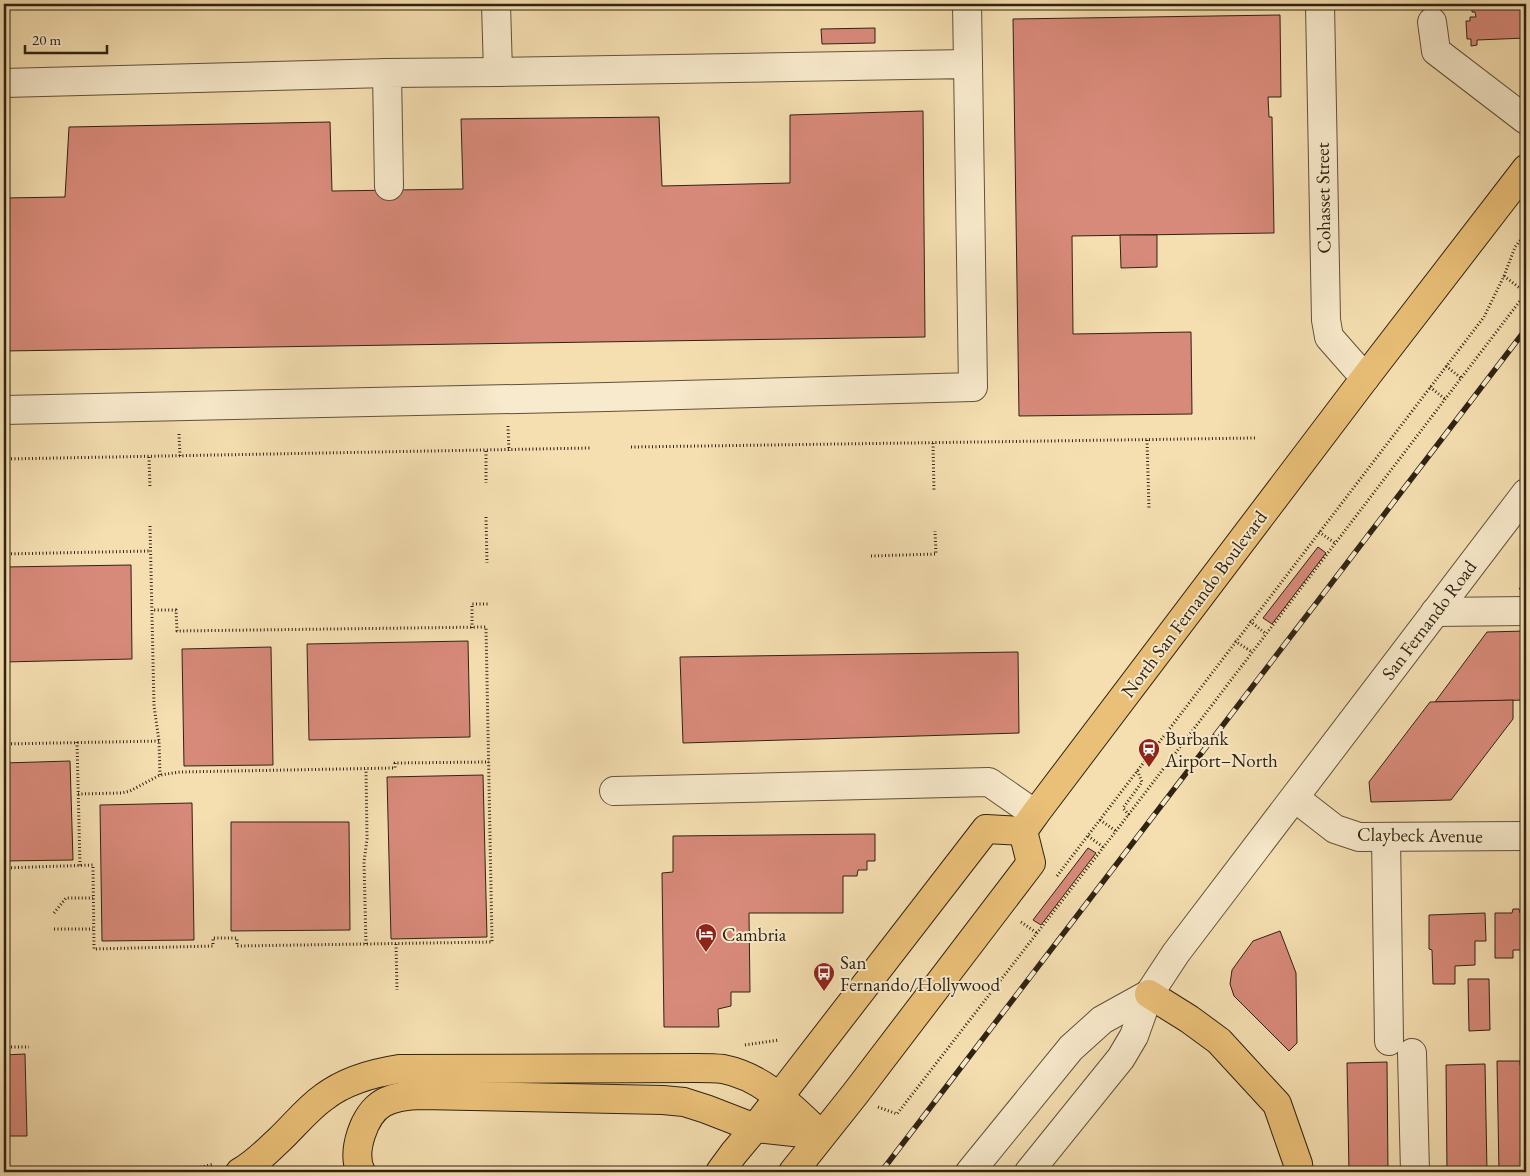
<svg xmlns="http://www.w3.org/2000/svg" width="1530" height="1176" viewBox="0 0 1530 1176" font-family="'EB Garamond',serif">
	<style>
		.building { fill: #d88a7a; stroke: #2f2313 }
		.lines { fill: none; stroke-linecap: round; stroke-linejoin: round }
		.minor-casing { stroke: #60523a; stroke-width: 30 }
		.major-casing { stroke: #2f2313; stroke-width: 30 }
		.path { stroke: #2f2313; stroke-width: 3; stroke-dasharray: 1 2.5; stroke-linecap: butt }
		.minor { stroke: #f8eacc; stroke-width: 28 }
		.major { stroke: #eac078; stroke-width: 28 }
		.rail-casing { stroke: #2f2313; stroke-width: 5.5 }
		.rail { stroke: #f8eacc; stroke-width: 4; stroke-dasharray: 11; stroke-linecap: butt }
		.labels { text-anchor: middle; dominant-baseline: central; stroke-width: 4; stroke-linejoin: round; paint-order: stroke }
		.street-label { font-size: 19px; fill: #2f2313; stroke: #f8eacc }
		.poi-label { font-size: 19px; fill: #2f2313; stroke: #f8eacc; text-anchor: start }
	</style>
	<rect width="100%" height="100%" fill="#f5dfb1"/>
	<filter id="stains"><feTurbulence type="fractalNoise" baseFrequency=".004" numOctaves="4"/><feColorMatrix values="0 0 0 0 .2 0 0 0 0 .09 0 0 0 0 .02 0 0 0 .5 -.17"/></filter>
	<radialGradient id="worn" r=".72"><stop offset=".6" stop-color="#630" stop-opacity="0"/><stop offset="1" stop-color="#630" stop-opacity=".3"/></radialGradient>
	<g class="building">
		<path d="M1472 4H1526V38L1477 40V45L1471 46V39H1467L1466 21H1470V17H1476L1475 12H1472Z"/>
		<path d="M1280 15 1281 97H1268L1269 117H1272L1274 233 1072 236 1073 334 1191 332 1192 414 1019 416 1013 19Z"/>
		<path d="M875 28V43L822 44 821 29Z"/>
		<path d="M923 111 925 337 4 351V198L65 197 69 127 330 122 332 191 463 189 461 119 659 117 662 186 790 183V115Z"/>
		<path d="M1120 235H1157V267L1121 268Z"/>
		<path d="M1318 547 1326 553 1272 624 1263 618Z"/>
		<path d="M131 565 132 659 4 662V567Z"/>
		<path d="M1526 576V589H1519L1525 582 1523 581Z"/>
		<path d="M1526 631V700L1435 702 1487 632Z"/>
		<path d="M468 641 470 737 309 740 307 644Z"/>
		<path d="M271 647 273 765 184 766 182 649Z"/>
		<path d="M1018 652 1019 733 683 743 680 657Z"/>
		<path d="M1513 700V719L1451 800 1371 802 1369 782 1430 702Z"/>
		<path d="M70 761 73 860 4 861V763Z"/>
		<path d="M483 775 487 937 391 939 387 777Z"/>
		<path d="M192 803 194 940 102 941 100 805Z"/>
		<path d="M231 822H349L350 930 231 931Z"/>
		<path d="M875 834V861H867V870H858L857 876H843V913H749L750 992H731V1006L718 1009 719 1027H664L662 873 673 872V836Z"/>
		<path d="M1088 848 1096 853 1041 925 1033 920Z"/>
		<path d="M1513 909H1519L1520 913H1526V953L1525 950H1513V958H1495V913H1512Z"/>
		<path d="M1485 913 1486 941H1475V965L1455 966V984H1433L1432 950 1429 949V915Z"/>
		<path d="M1280 931 1296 973 1297 1043 1289 1051 1234 996 1230 984 1232 970 1253 941Z"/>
		<path d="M1468 979H1489L1490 1030 1469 1031Z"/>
		<path d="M25 1054 27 1136H4V1055Z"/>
		<path d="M1497 1061H1520V1065H1526V1172H1499Z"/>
		<path d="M1387 1062 1388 1172H1349L1347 1063Z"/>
		<path d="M1485 1064 1487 1172H1447L1446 1065Z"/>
	</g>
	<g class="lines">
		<g class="minor-casing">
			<g id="minor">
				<path d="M967 4 968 64"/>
				<path d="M1320 4 1326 320 1329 337 1365 378"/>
				<path d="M1432 22 1436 51 1526 120"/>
				<path d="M4 83 387 73"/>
				<path d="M389 186 387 73 498 72"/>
				<path d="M4 410 607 397 973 387 968 64 498 72 496 4"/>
				<path d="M1435 612 1526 611"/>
				<path d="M614 791 989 782 1035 814"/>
				<path d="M1295 798 1335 829 1359 837 1526 836"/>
				<path d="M1386 837 1389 1041"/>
				<path d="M1412 1053 1415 1172"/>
				<path d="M970 1172 1071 1048 1102 1020 1149 994"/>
				<path d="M1029 1172 1121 1058 1134 1036 1149 994 1176 953 1526 493"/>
			</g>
		</g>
		<g class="major-casing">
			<g id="major">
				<path d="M1149 994 1189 1019 1219 1041 1277 1104 1298 1164 1299 1172"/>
				<path d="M240 1172C255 1164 267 1151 279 1140 294 1126 307 1109 324 1097 345 1081 373 1073 399 1069L696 1068C705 1068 715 1068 723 1069 764 1077 792 1108 821 1135"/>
				<path d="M361 1172C351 1152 364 1114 383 1103 395 1096 408 1096 421 1095L663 1100 684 1102 706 1109 755 1128 821 1135"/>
				<path d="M720 1172 734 1153 755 1128 986 829 1023 831"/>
				<path d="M793 1172 855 1094 1031 863 1023 831 1035 814 1365 378 1526 169"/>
			</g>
		</g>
		<g class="path">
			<path d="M1504 276 1526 293"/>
			<path d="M1446 366 1461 378"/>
			<path d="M1430 387 1445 399"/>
			<path d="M508 426 509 451"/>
			<path d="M179 434 180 456"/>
			<path d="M1147 440 1149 509"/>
			<path d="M933 443 934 492"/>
			<path d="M631 447 1255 438"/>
			<path d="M486 451V483"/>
			<path d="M149 457 150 488"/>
			<path d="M4 459 590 448"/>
			<path d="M486 517 487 563"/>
			<path d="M150 526 154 706 159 741 160 775"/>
			<path d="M1319 532 1335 543"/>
			<path d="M4 554 151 551"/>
			<path d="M871 556 936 554 935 531"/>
			<path d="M1250 621 1266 634"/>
			<path d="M472 628V604H488"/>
			<path d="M1235 641 1252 652"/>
			<path d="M77 742 80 866"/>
			<path d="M4 744 159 741"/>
			<path d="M78 794 121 793 130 791 160 775 180 772 395 768V763L489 762"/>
			<path d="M1129 815 1123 808 1142 782 1137 770"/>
			<path d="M1100 820 1116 831"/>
			<path d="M1088 836 1103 847"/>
			<path d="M4 868 93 865 94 949 213 946V938H237V946L492 942 486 627 177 631 176 610H152"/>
			<path d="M1057 876 1484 317 1504 276 1515 247 1526 233"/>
			<path d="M54 913 66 898H93"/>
			<path d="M1021 922 1037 933"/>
			<path d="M54 929H93"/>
			<path d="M366 944 364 862 367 839 366 769"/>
			<path d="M396 944 397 990"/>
			<path d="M745 1045 779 1040"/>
			<path d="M4 1047H29"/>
			<path d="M878 1107 897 1114 1116 831 1526 293"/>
			<path d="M180 1172 214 1164"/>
		</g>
		<use href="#minor" class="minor"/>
		<use href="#major" class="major"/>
		<g class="rail-casing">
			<path id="rail" d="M881 1172 1526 329"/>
		</g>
		<use href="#rail" class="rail"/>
	</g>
	<defs>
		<g id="station-pin" transform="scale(1.125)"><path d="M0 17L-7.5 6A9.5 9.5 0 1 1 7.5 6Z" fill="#8f2418" stroke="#f8eacc"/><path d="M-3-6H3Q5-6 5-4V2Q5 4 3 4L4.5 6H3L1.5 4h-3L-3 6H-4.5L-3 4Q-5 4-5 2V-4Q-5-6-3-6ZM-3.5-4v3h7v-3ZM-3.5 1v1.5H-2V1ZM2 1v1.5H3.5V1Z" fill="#fff"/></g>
		<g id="hotel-pin" transform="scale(1.125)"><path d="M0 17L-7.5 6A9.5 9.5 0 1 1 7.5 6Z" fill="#8f2418" stroke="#f8eacc"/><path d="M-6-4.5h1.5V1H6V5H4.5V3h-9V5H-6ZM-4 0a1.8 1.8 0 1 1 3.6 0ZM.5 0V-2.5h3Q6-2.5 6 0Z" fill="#fff"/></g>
		<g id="bus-pin" transform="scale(1.125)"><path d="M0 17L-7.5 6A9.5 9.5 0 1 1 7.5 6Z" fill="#8f2418" stroke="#f8eacc"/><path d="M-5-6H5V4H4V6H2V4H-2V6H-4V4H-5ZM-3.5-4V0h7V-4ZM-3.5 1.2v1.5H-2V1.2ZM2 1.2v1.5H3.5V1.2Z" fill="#fff"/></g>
	</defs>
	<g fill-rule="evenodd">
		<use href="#station-pin" x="1149" y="749"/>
		<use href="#hotel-pin" x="706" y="934"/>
		<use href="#bus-pin" x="824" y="973"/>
	</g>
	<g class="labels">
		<g class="street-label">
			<text transform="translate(1323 198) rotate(-91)">Cohasset Street</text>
			<text transform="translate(1194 604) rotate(-53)">North San Fernando Boulevard</text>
			<text transform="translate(1429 620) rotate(-53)">San Fernando Road</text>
			<text transform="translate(1420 835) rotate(1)">Claybeck Avenue</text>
		</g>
		<g class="poi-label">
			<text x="1165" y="738">Burbank<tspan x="1165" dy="22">Airport–North</tspan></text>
			<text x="722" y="934">Cambria</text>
			<text x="840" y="962">San<tspan x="840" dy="22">Fernando/Hollywood</tspan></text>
		</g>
	</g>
	<rect width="1530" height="1176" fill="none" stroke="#f5dfb1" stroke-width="20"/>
	<rect x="5" y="5" width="1520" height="1166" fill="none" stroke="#2f2313" stroke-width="2.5"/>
	<rect x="10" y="10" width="1510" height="1156" fill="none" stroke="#2f2313"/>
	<path d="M25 45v8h82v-8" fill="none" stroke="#2f2313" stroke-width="2.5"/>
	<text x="32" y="45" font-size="15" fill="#2f2313" stroke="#f8eacc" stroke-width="4" paint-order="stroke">20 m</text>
	<rect width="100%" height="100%" filter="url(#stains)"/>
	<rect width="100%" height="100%" fill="url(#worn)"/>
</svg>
